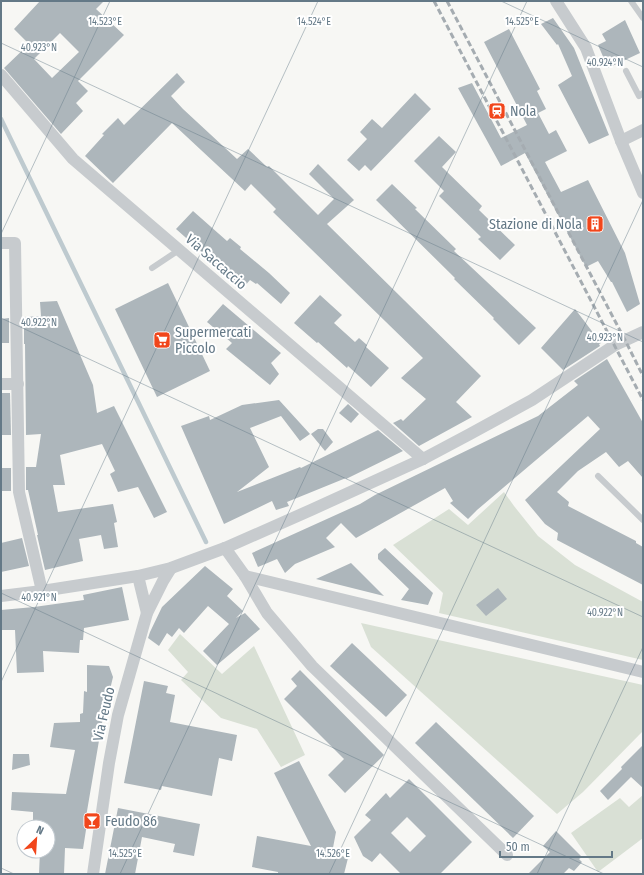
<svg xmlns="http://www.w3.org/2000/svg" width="644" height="875" viewBox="0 0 644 875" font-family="'Fira Sans Condensed',sans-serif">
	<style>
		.green { fill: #d9e0d5 }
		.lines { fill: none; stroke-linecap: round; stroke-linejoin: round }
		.stream { stroke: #becacf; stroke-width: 4.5 }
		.building { fill: #adb6bb; fill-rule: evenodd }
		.lane { stroke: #c7cbce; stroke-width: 6 }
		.street { stroke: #c7cbce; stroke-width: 12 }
		.rail { stroke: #a5acb1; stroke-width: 3; stroke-dasharray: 6 3; stroke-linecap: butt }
		.ticks { fill: none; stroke: #647987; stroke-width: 1; stroke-opacity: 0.45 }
		.labels { text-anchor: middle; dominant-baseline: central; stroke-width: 4; stroke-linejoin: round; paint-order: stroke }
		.poi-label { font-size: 14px; fill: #647987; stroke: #fff; text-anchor: start }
		.street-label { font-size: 14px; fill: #647987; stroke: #fff }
		.ticks-label { font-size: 10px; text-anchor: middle; fill: #647987; stroke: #fff; stroke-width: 4; stroke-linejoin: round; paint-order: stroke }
	</style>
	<rect width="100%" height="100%" fill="#f7f7f4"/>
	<g class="green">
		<path d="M504 492 514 506 538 536 575 565 643 602V660L439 613 443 593 393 545 449 509 468 525Z"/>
		<path d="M361 623 643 685V731L583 792 557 814 371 647Z"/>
		<path d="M180 634 222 674 254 646 305 755 281 767 257 729 221 718 181 680 188 672 168 650Z"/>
		<path d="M643 795V838L598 872 571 833 620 798 629 807Z"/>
	</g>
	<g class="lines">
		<path class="stream" d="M1 119 206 542"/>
	</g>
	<g class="building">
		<path d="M40 1H104L96 9 124 35 78 81 88 91 76 103 83 111 61 134 4 68 29 44 14 29ZM60 33 79 52 52 78 34 59Z"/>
		<path d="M553 18 574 48 609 135 589 144 558 85 572 76 558 44 557 45 541 24Z"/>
		<path d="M625 20 640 53 608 68 598 45 606 41 602 34Z"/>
		<path d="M509 29 540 89 537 91 546 109 538 113 549 134 556 130 567 151 545 162 561 192 588 180 625 253 640 304 627 312 612 282H611L598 261 586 267 525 153 501 166 458 88 472 83 501 138 527 125 484 42Z"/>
		<path d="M177 73 185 82 171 96 183 109 237 159 248 149 267 167 269 166 318 215 334 199 309 174 318 164 354 200 327 224 481 376 456 402 472 417 419 446 393 423 401 419 403 421 426 399 401 378 423 358 273 212 276 209 251 184 245 191 172 123 113 183 85 156 104 135 102 134 118 118 124 125Z"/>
		<path d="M415 93 431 109 371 171 365 165 359 171 347 160 367 139 360 132 372 119 382 128Z"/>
		<path d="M439 136 456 152 442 167 482 206 479 210 515 245 500 260 478 239 481 237 439 196 444 191 414 161Z"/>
		<path d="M392 184 417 208 415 209 456 249 454 251 536 328 519 345 493 319 494 318 454 279 455 278 376 200Z"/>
		<path d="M193 211 227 241 230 238 241 247 240 249 269 273 290 293 281 304 257 283 256 284 250 280 243 288 210 261 211 260 176 229Z"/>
		<path d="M168 283 210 371 157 397 115 309Z"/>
		<path d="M320 295 342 315 334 323 355 342 359 338 367 345 366 347 389 368 371 387 348 366 347 368 318 342 317 343 294 323Z"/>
		<path d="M57 301 93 385 97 413 114 406 167 512 154 518 138 487 118 492 110 474 115 471 102 444 60 455 65 485H53L58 512 113 504 117 522 114 523 118 547 104 549 101 535 79 539 83 561 45 570 37 535H38L28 490H26V467H36L41 434 26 435 25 344H24V317L41 316 40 302Z"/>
		<path d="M223 304 281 353 271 363 279 374 270 385 226 349 232 343 207 322Z"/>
		<path d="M575 309 601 343 599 344 600 346 563 370 541 348Z"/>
		<path d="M9 318V343H1V319Z"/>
		<path d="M607 359 643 423V478L628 461 619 467 606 452 578 471 557 492 569 502 568 506 636 541V543L643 547V585L557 540 558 533 545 524 525 500 600 429 588 416 477 510 468 519 450 503 453 501 445 488 356 538 341 523 326 538 335 547 295 564 285 573 277 559 258 567 252 553 360 504 375 495 538 416 578 385 574 381Z"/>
		<path d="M1 393H10L11 435H1Z"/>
		<path d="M279 400 310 434 300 441 281 416 250 428 269 467 237 492 300 467 301 468 378 430 403 451 346 479V478L287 502 289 506 276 510 272 501 224 524 181 426 209 416 210 420 242 405Z"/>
		<path d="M348 404 359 414 351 423 339 413Z"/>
		<path d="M318 429H323L333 442 325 451 311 434Z"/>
		<rect x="1" y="468" width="10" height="23"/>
		<path d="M22 538 29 566 1 572V543Z"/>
		<path d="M385 548 433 593 428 605 401 600 409 589 378 559V554Z"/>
		<path d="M351 563 384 596 316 579Z"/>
		<path d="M205 566 233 589 227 596 243 611 236 618 245 613 260 629 217 665 203 651 229 624 208 606 184 633 179 628 172 637 167 633 159 646 148 638 150 632 162 607Z"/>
		<path d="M122 587 129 620 84 628 83 640H80L79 653 43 651 44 672 17 673 15 630H1V610L34 607 84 600 83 595Z"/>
		<path d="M498 588 507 599 486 616 476 605Z"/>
		<path d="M352 643 407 695 386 717 330 666Z"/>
		<path d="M87 665 109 666 113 677 102 723 86 817H88L83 849 65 848 64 874H39L40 851H48V824L33 823V812L11 810 12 792 66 794 75 750 50 747 54 723 80 722V714L83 713 84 691 87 692Z"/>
		<path d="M300 670 384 755 345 793 328 775 344 759 284 699 297 686 291 679Z"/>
		<path d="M144 681 168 686 166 693 175 695 170 722 237 735 232 761 219 758 212 796 162 786 161 790 124 783Z"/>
		<path d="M436 722 534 816 513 838 415 743Z"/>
		<path d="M643 745V788L631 777 608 800 600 791 622 769 621 767Z"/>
		<path d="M13 754H29L30 765 12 770Z"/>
		<path d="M299 761 336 832 332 853 348 858 344 874H278V872L252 867 257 836 311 846 274 773Z"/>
		<path d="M409 779 472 842 440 874H401L380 853 372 862 363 856 354 837 371 820 365 815 386 793 390 798ZM407 817 426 836 410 852 391 833Z"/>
		<path d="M118 808 200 824 194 856 173 852 175 844 142 837 135 874H105Z"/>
		<path d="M556 831 582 857 579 859 582 862 574 871 569 868 563 874H528L550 852 543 846Z"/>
	</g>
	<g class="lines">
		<g class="lane">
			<path d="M631 1 643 18"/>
			<path d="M626 71 639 96 643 93"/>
			<path d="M152 268 179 250"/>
			<path d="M598 476 643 520"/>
		</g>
		<g class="street">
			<path d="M556 1 586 48 621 141 643 193"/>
			<path d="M1 75 73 159 423 459"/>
			<path d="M621 141 643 130"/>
			<path d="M1 243H15L19 492 42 591"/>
			<path d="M1 384H18"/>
			<path d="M225 548 245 576 267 613 312 666 507 855"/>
			<path d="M138 576 147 613"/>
			<path d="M245 576 643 672"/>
			<path d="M1 596 42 591 138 576 171 568 225 548 311 510 423 459 470 434 532 400 615 345 643 332"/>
			<path d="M93 874 109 763 118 715 147 613 163 581 171 568"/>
		</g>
		<g class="rail">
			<path d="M434 1 643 400"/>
			<path d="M447 1 625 340 643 376"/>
		</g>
	</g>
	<path class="ticks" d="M501 1 643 67M1 43 643 342M1 234 110 1M1 318 643 617M1 593 604 874M1 682 318 1M1 868 14 874M120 874 527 1M329 874 643 200M537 874 643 647"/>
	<defs>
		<g id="station-square" transform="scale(0.9)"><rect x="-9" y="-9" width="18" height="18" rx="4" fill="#f1461b" stroke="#fff"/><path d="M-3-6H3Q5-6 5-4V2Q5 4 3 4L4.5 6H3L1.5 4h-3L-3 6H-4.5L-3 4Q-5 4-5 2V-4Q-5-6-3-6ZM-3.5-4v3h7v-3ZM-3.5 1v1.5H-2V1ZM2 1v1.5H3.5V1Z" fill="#fff"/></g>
		<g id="building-square" transform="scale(0.9)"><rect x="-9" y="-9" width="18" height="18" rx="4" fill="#f1461b" stroke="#fff"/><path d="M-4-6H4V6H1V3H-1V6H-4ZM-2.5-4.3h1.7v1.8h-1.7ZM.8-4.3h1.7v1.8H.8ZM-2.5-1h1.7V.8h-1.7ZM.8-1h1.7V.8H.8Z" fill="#fff"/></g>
		<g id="supermarket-square" transform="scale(0.9)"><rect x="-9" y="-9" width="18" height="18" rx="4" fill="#f1461b" stroke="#fff"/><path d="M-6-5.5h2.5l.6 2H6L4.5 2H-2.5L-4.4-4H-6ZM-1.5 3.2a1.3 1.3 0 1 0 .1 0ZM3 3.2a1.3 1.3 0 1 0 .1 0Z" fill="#fff"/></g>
		<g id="bar-square" transform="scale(0.9)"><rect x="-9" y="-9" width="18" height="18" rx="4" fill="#f1461b" stroke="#fff"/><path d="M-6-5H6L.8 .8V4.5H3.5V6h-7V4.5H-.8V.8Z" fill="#fff"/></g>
	</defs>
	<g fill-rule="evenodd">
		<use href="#station-square" x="497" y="111"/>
		<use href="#building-square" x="595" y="224"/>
		<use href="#supermarket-square" x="162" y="340"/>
		<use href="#bar-square" x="92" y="821"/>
	</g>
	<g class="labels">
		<g class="poi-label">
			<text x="510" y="111">Nola</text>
			<text x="582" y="224" text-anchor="end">Stazione di Nola</text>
			<text x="175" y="332">Supermercati<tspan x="175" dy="16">Piccolo</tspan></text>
			<text x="105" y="821">Feudo 86</text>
		</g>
		<g class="street-label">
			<text transform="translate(216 262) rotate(41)">Via Saccaccio</text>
			<text transform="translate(104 714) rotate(-77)">Via Feudo</text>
		</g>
	</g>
	<g class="ticks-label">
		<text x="105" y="25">14.523°E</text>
		<text x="314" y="25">14.524°E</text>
		<text x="522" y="25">14.525°E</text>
		<text x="39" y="51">40.923°N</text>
		<text x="605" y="66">40.924°N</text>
		<text x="39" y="326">40.922°N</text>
		<text x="605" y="341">40.923°N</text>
		<text x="39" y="601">40.921°N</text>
		<text x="605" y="616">40.922°N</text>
		<text x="125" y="857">14.525°E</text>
		<text x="333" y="857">14.526°E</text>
	</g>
	<rect width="644" height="875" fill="none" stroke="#647987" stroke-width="4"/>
	<g transform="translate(36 839) rotate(25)"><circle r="19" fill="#ffffff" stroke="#c1c9cf"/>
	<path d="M0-3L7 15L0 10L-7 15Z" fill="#f1461b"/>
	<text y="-6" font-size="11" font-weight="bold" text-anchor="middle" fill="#647987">N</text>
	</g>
	<path d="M500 851v6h112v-6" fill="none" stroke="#647987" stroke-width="2"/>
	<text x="506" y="851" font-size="12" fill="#647987" stroke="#ffffff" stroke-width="3" paint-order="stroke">50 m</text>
</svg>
